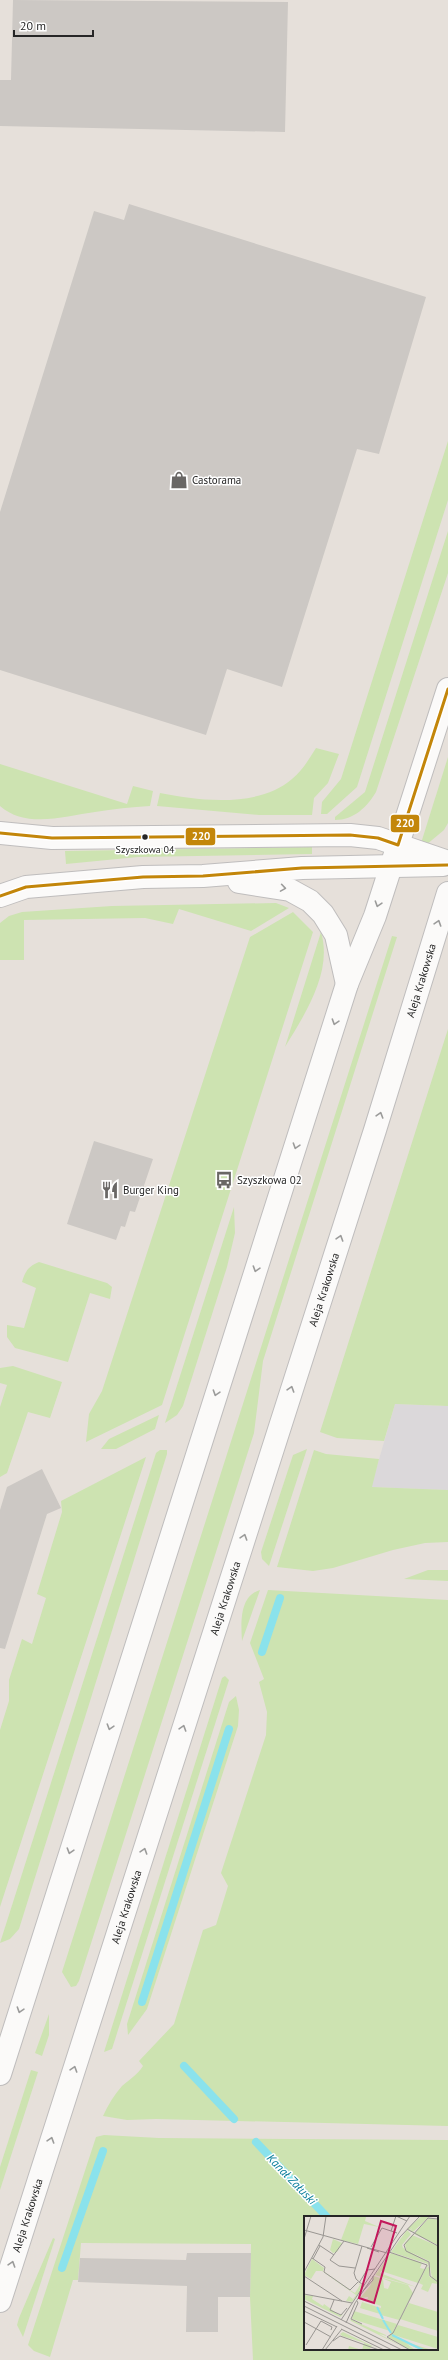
<svg xmlns="http://www.w3.org/2000/svg" width="448" height="2360" viewBox="0 0 448 2360" font-family="'PT Sans',sans-serif">
	<style>
		.industrial { fill: #dbd8da }
		.green { fill: #cde3b1; fill-rule: evenodd }
		.lines { fill: none; stroke-linecap: round; stroke-linejoin: round }
		.stream { stroke: #8ae2ec; stroke-width: 8 }
		.building { fill: #ccc8c4 }
		.secondary-casing { stroke: #bfbdbd; stroke-width: 24 }
		.secondary { stroke: #fbfaf9; stroke-width: 22 }
		.bus-1-casing { stroke: #fff; stroke-width: 6 }
		.bus-1 { stroke: #c3860a; stroke-width: 3 }
		.oneway { stroke: #9b9b9a }
		.bus-dot { fill: #262626; stroke: #fff; stroke-width: 1.5 }
		.labels { text-anchor: middle; dominant-baseline: central; stroke-width: 3; stroke-linejoin: round; paint-order: stroke }
		.bus-label { font-size: 10px; fill: #262626; stroke: #fff }
		.poi-label { font-size: 11px; fill: #262626; stroke: #fff; text-anchor: start }
		.street-label { font-size: 11px; fill: #262626; stroke: #fff }
		.water-label { font-size: 12px; font-style: italic; fill: #077d9a; stroke: #fff }
		.inset-river { fill: none; stroke: #8ae2ec; stroke-width: 2 }
		.inset-road { fill: none; stroke: #999692; stroke-width: 1 }
		.view { fill: #c2185b; fill-opacity: 0.15; stroke: #c2185b; stroke-width: 2 }
		.inset-edge { fill: none; stroke: #262626; stroke-width: 2 }
		.line-badge { stroke: #fff; stroke-width: 1.5 }
		.badge-label { font-size: 11px; text-anchor: middle; font-weight: bold; fill: #fff }
	</style>
	<rect width="100%" height="100%" fill="#e6e0da"/>
	<path class="industrial" d="M395 1404 448 1406V1490L371 1487Z"/>
	<g class="green">
		<path d="M448 441V500L357 787 327 814H321L322 802 341 779Z"/>
		<path d="M448 531V573L376 792C367 807 354 820 335 820V817L365 792Z"/>
		<path d="M316 748 339 754 328 783 314 798 312 815H259L157 806 160 793C199 801 259 808 292 779 303 770 309 759 316 748Z"/>
		<path d="M448 757V823L444 830 426 845 422 842V840Z"/>
		<path d="M0 764 127 804 133 786 153 791 150 806C132 807 113 809 95 812 65 816 26 829 0 806Z"/>
		<path d="M312 847V854L138 857 66 864 65 851Z"/>
		<path d="M276 903 289 908 251 931 179 909 173 924 145 918 24 920V960H0V923L9 916 22 912 112 906Z"/>
		<path d="M293 912 313 932 162 1405 86 1442 89 1414 102 1391 250 937Z"/>
		<path d="M321 932C333 972 305 1014 285 1047Z"/>
		<path d="M392 936 397 937 263 1361 254 1433 79 1981 76 1986 71 1987 62 1972Z"/>
		<path d="M448 1029V1406L395 1404 384 1441 337 1438 320 1432Z"/>
		<path d="M234 1207 235 1233 227 1267 183 1406 177 1415 165 1423Z"/>
		<path d="M39 1262 107 1283 112 1287 110 1299 90 1293 68 1362 15 1348 7 1337V1325L24 1328 36 1288 22 1282C25 1271 29 1266 39 1262Z"/>
		<path d="M13 1366 62 1382 50 1418 28 1412 7 1473 0 1477V1407L7 1385 0 1383V1368Z"/>
		<path d="M159 1415 155 1429 116 1449H101L109 1439Z"/>
		<path d="M307 1449 269 1566 262 1559 261 1552 293 1455Z"/>
		<path d="M160 1450H167V1454L19 1929 10 1939 0 1943 156 1453Z"/>
		<path d="M314 1450 326 1454 379 1459 372 1487 448 1490V1542L425 1543 393 1550 333 1568 313 1571 277 1567Z"/>
		<path d="M146 1457 0 1907V1730L9 1701V1680L22 1639 32 1644 46 1598 37 1594 62 1512 61 1501Z"/>
		<path d="M428 1570H448V1581L404 1579Z"/>
		<path d="M260 1590 242 1641C241 1624 239 1596 260 1590Z"/>
		<path d="M268 1590 448 1600V2126L156 2119 127 2120 103 2116C108 2105 114 2095 122 2086 130 2079 137 2075 143 2066L139 2061 174 2024 203 1930 216 1925 228 1886 221 1873 266 1735 267 1712 259 1682 264 1679 250 1643Z"/>
		<path d="M225 1676 229 1680 112 2049 104 2052 222 1678Z"/>
		<path d="M236 1696 239 1710 238 1726 147 2009 128 2035 127 2024 229 1702Z"/>
		<path d="M49 2014V2035L42 2056 35 2053Z"/>
		<path d="M31 2070 38 2072 0 2190V2167Z"/>
		<path d="M104 2135 159 2138 448 2140V2360H253L250 2297 251 2244 81 2243 78 2280H73L50 2357 34 2351 28 2345 96 2137ZM305 2217H437V2349H305Z"/>
		<path d="M53 2238 55 2239 23 2337 17 2325 19 2318Z"/>
	</g>
	<g class="lines">
		<g class="stream">
			<path d="M262 1652 280 1598"/>
			<path d="M142 2002 229 1729"/>
			<path d="M184 2066 234 2119"/>
			<path d="M256 2142 327 2217"/>
			<path d="M62 2268 103 2151"/>
		</g>
	</g>
	<g class="building">
		<path d="M13 0 288 2 285 132 0 126V80H11Z"/>
		<path d="M129 204 426 297 379 454 357 449 282 687 227 669 206 735 0 670V512L94 211 124 220Z"/>
		<path d="M94 1141 153 1159 135 1212 130 1211 125 1227 121 1226 116 1240 67 1224Z"/>
		<path d="M42 1469 61 1508 47 1514 5 1649 0 1648V1510L7 1487Z"/>
		<path d="M187 2253H251L250 2297H218V2332H186L187 2286 78 2282 80 2258 186 2260Z"/>
	</g>
	<g class="lines">
		<g class="secondary-casing">
			<g id="secondary">
				<path d="M0 833 52 838 350 835 378 838 448 862"/>
				<path d="M239 882 290 890 310 901 323 914 336 935 347 984"/>
				<path d="M0 896 26 887 143 877 203 876 302 868 443 865"/>
				<path d="M0 2074 347 984 375 916 448 689"/>
				<path id="s1" d="M0 2301 375 1130 448 893"/>
			</g>
		</g>
		<use href="#secondary" class="secondary"/>
		<g class="bus-1-casing">
			<g id="bus-1">
				<path d="M0 833 52 838 350 835 378 838 398 845 448 689"/>
				<path d="M0 896 26 887 143 877 203 876 302 868 448 865"/>
			</g>
		</g>
		<use href="#bus-1" class="bus-1"/>
	</g>
	<defs><path id="oneway-chevron" d="M-2-3.5L2.5 0L-2 3.5" fill="none" stroke-width="1.6" stroke-linecap="round" stroke-linejoin="round"/></defs>
	<g class="oneway">
		<use href="#oneway-chevron" transform="translate(283 888) rotate(9)"/>
		<use href="#oneway-chevron" transform="translate(378 904) rotate(108)"/>
		<use href="#oneway-chevron" transform="translate(438 923) rotate(-72)"/>
		<use href="#oneway-chevron" transform="translate(335 1022) rotate(108)"/>
		<use href="#oneway-chevron" transform="translate(380 1115) rotate(-73)"/>
		<use href="#oneway-chevron" transform="translate(296 1146) rotate(108)"/>
		<use href="#oneway-chevron" transform="translate(340 1238) rotate(-72)"/>
		<use href="#oneway-chevron" transform="translate(256 1269) rotate(108)"/>
		<use href="#oneway-chevron" transform="translate(291 1389) rotate(-72)"/>
		<use href="#oneway-chevron" transform="translate(216 1393) rotate(108)"/>
		<use href="#oneway-chevron" transform="translate(244 1537) rotate(-72)"/>
		<use href="#oneway-chevron" transform="translate(110 1727) rotate(107)"/>
		<use href="#oneway-chevron" transform="translate(183 1728) rotate(-72)"/>
		<use href="#oneway-chevron" transform="translate(70 1851) rotate(107)"/>
		<use href="#oneway-chevron" transform="translate(144 1851) rotate(-72)"/>
		<use href="#oneway-chevron" transform="translate(20 2010) rotate(108)"/>
		<use href="#oneway-chevron" transform="translate(74 2069) rotate(-72)"/>
		<use href="#oneway-chevron" transform="translate(51 2140) rotate(-72)"/>
		<use href="#oneway-chevron" transform="translate(12 2264) rotate(-72)"/>
	</g>
	<defs>
		<g id="shop-bare" transform="scale(1.38)"><path d="M-5-2.5h2.3a2.7 3.5 0 0 1 5.4 0H5L5.5 6h-11ZM-1.5-2.5h3a1.5 2.3 0 0 0-3 0Z" fill="#696765" stroke="#fff" stroke-width="2.5" paint-order="stroke"/></g>
		<g id="bus-bare" transform="scale(1.38)"><path d="M-5-6H5V4H4V6H2V4H-2V6H-4V4H-5ZM-3.5-4V0h7V-4ZM-3.5 1.2v1.5H-2V1.2ZM2 1.2v1.5H3.5V1.2Z" fill="#696765" stroke="#fff" stroke-width="2.5" paint-order="stroke"/></g>
		<g id="restaurant-bare" transform="scale(1.38)"><path d="M-5-6h1v4h1v-4h1v4h1v-4h1v5L-1.5 .5V6h-2V.5L-5-1ZM5-6V6H3V1.5H1.5Q1.5-4 5-6Z" fill="#696765" stroke="#fff" stroke-width="2.5" paint-order="stroke"/></g>
	</defs>
	<g fill-rule="evenodd">
		<use href="#shop-bare" x="179" y="480"/>
		<use href="#bus-bare" x="224" y="1180"/>
		<use href="#restaurant-bare" x="110" y="1190"/>
	</g>
	<circle class="bus-dot" cx="145" cy="837" r="3.5"/>
	<g class="labels">
		<g class="bus-label">
			<text x="145" y="849">Szyszkowa 04</text>
		</g>
		<g class="poi-label">
			<text x="192" y="480">Castorama</text>
			<text x="237" y="1180">Szyszkowa 02</text>
			<text x="123" y="1190">Burger King</text>
		</g>
		<g class="street-label">
			<text stroke="none"><textPath href="#s1" startOffset="1386">Aleja Krakowska</textPath></text>
			<text stroke="none"><textPath href="#s1" startOffset="1062">Aleja Krakowska</textPath></text>
			<text stroke="none"><textPath href="#s1" startOffset="738">Aleja Krakowska</textPath></text>
			<text stroke="none"><textPath href="#s1" startOffset="414">Aleja Krakowska</textPath></text>
			<text stroke="none"><textPath href="#s1" startOffset="90">Aleja Krakowska</textPath></text>
		</g>
		<g class="water-label">
			<text transform="translate(292 2179) rotate(46)">Kanał Załuski</text>
		</g>
	</g>
	<g transform="translate(304 2216)">
		<rect width="134" height="134" fill="#e6e0da"/>
		<path d="M46 0 62 1 61 5 75 11 60 8 54 28 37 24ZM118 0H126L109 16H106L108 12 105 15 104 12ZM125 2 134 4V29L110 18ZM103 14 107 18 98 29 99 32 124 46 125 48 123 52 126 50 125 60 134 66V68L128 67 124 76 117 73 119 69 115 67 124 48 87 36ZM108 19 134 30V65L128 62 125 45 102 34 101 27ZM29 23 38 27 33 36 29 37 26 34ZM87 37 118 47 116 52 121 53 114 67 77 55 76 57 112 71 71 59ZM8 43 20 52 19 55 46 74 51 77 56 69 53 67 58 69V72L48 86 42 85 45 80 49 83 52 79 18 55H12L7 63 0 59ZM70 60 79 63 80 72 84 73 87 66 75 61 104 69 109 77 95 104 77 99 78 103 76 98 56 92 58 86 77 92V90L63 85 64 81 56 82 66 70ZM0 79 9 80 8 83 19 90 20 88 35 99 39 98 36 101 0 83ZM105 87 134 96V115L96 103ZM50 95 93 108 88 117 94 109 134 121V133L90 119 102 126 128 134H118L103 128 111 134H106L84 121 87 118 86 115 48 103ZM46 103 84 120 75 118 105 134 47 105ZM39 116 77 134 68 130 65 134H44L45 130 58 134 60 127 64 128 38 120 36 118Z" fill="#cde3b1"/>
		<path class="inset-river" d="M73 91 79 103M79 104 87 117M88 119 119 134"/>
		<path class="inset-road" d="M92 0 103 5M134 3 124 2 100 29 102 35 125 46 126 60 134 66M103 13 134 30M0 14 83 37M87 15 92 0M0 23 7 0M40 25 26 44 35 50 51 52M15 29 30 39M58 30 50 57 52 63 60 70M67 31 78 12 93 17M63 32 75 36M85 36 123 49 89 117 83 121 106 134M8 42 21 51 20 56 46 74 54 66M9 43 16 30M0 56 19 21 22 0M0 60 38 85M55 67 63 54 71 53M60 74 69 64V60M0 78 48 87M30 84 26 94 37 99 43 92M0 85 98 134M53 85 54 87 47 103 58 108M0 90 88 134M0 95 33 111M37 104 106 0M0 106 27 121M42 107 51 87 96 21 116 0M37 113 80 134M29 125 36 120 75 134M2 129 17 105 28 111 27 114M18 134 33 110M21 134 38 113"/>
		<path class="view" d="M77 5 92 10 70 87 55 82Z"/>
		<rect width="134" height="134" class="inset-edge"/>
	</g>
	<g class="line-badge">
		<rect x="390" y="814" width="30" height="19" rx="4" fill="#c3860a"/>
		<rect x="185" y="827" width="31" height="19" rx="4" fill="#c3860a"/>
	</g>
	<g class="badge-label">
		<text x="405" y="827">220</text>
		<text x="201" y="840">220</text>
	</g>
	<path d="M14 30v6h79v-6" fill="none" stroke="#262626" stroke-width="2"/>
	<text x="20" y="30" font-size="12" fill="#262626" stroke="#ffffff" stroke-width="3" paint-order="stroke">20 m</text>
</svg>
